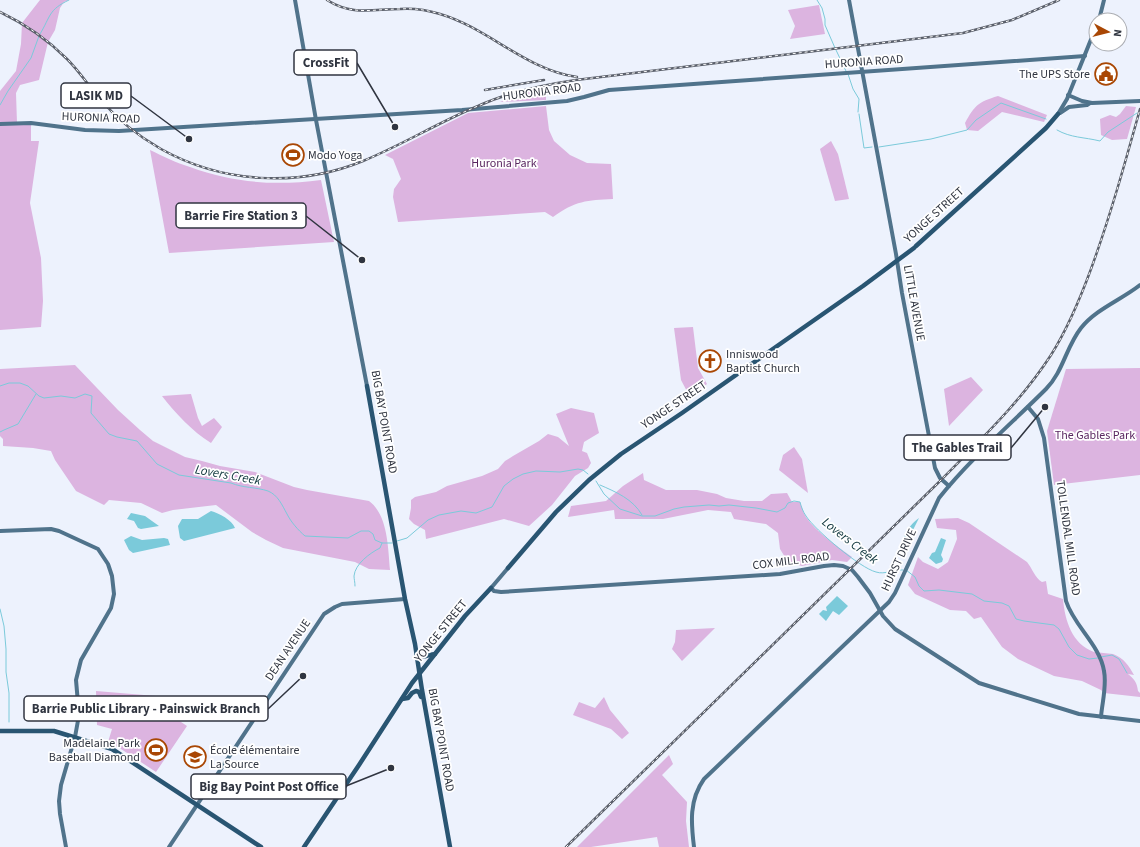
<svg xmlns="http://www.w3.org/2000/svg" width="1140" height="847" viewBox="0 0 1140 847" font-family="'Source Sans 3',sans-serif">
	<style>
		.green { fill: #dcb4e0 }
		.water { fill: #7bcada }
		.lines { fill: none; stroke-linecap: round; stroke-linejoin: round }
		.stream { stroke: #7bcada; stroke-width: 1 }
		.secondary { stroke: #50738b; stroke-width: 4 }
		.primary { stroke: #295572; stroke-width: 4.5 }
		.rail-casing { stroke: #5b606b; stroke-width: 2.5 }
		.rail { stroke: #fff; stroke-width: 1; stroke-dasharray: 3; stroke-linecap: butt }
		.labels { text-anchor: middle; dominant-baseline: central; stroke-width: 3.5; stroke-linejoin: round; paint-order: stroke }
		.street-label { font-size: 12px; fill: #303540; stroke: #fff }
		.poi-label { font-size: 12px; fill: #303540; stroke: #fff; text-anchor: start }
		.park-label { font-size: 12px; fill: #5a2761; stroke: #fff }
		.water-label { font-size: 13px; font-style: italic; fill: #0f363d; stroke: #fff }
		.leader { fill: none; stroke: #303540; stroke-width: 1.5 }
		.callout-dot { fill: #303540; stroke: #fff; stroke-width: 1.5 }
		.callout { fill: #fff; stroke: #303540; stroke-width: 1.5 }
		.callout-label { font-size: 13px; text-anchor: middle; font-weight: bold; fill: #303540 }
	</style>
	<rect width="100%" height="100%" fill="#edf2fd"/>
	<g class="green">
		<path d="M40 0H69L64 2 60 8 55 30 48 42 39 80 20 85 16 93 17 123H31V141H39L30 203 41 258 43 301 41 327 0 330V91L16 71 21 44 22 23Z"/>
		<path d="M819 5 825 34 790 39 795 26 788 10Z"/>
		<path d="M546 87V100L500 102 523 92Z"/>
		<path d="M998 96 1047 115 1044 122 1002 112 978 131 967 130 965 123C975 105 978 102 998 96Z"/>
		<path d="M546 106 549 130 554 141 570 155 587 163 611 164 613 199C587 200 575 201 553 217L545 212 398 222 393 197 394 189 401 179 393 159 385 155 468 113Z"/>
		<path d="M1126 106 1136 107 1127 139 1112 140 1101 135 1100 119 1110 115 1116 117 1120 114Z"/>
		<path d="M831 141 838 154 849 199 835 201 820 149Z"/>
		<path d="M150 150C163 156 176 163 190 167 234 183 275 186 321 180L334 242 169 253Z"/>
		<path d="M693 327 698 368 707 384 690 397 681 380 674 328Z"/>
		<path d="M75 365 118 410 140 430 153 441 185 457 202 461 220 466 255 472 294 487 307 490 369 501C388 515 388 548 390 570L369 569 355 562 283 548 266 540 252 532 216 505 173 510 162 513 141 503 109 500 104 505 76 491 55 460 51 451 33 448 3 446V439L0 436V369Z"/>
		<path d="M1140 368V475L1054 485 1047 431 1066 369Z"/>
		<path d="M971 377 983 390 949 426 944 389Z"/>
		<path d="M191 394 198 418 202 426 214 418 222 427 211 443C192 431 176 414 162 396Z"/>
		<path d="M571 408 594 413 599 433 584 442 582 451 587 453 591 463 588 468 575 476 552 505 529 526 504 519 426 539 425 530 414 524 409 519 411 508V500L415 497 436 492 447 486 482 476 498 469 505 461 513 456 539 441 548 434 558 437 569 446 556 414Z"/>
		<path d="M794 447 802 459 808 493 779 470 783 455Z"/>
		<path d="M643 473 644 480 666 490H697L717 494 726 498 744 501H762L771 494 787 493 792 502H800C802 507 803 512 806 517 816 532 837 546 852 557L847 562 832 560 802 566 788 562 780 549 778 533 766 524 734 519 731 512 708 510 663 519H615L614 510 568 517 571 506 606 501 623 486Z"/>
		<path d="M958 518 969 523 1027 562C1032 568 1035 578 1042 582L1046 581 1048 594 1063 599C1065 621 1072 644 1094 652 1100 653 1107 653 1113 654 1124 658 1129 666 1134 675L1128 674C1134 679 1137 682 1138 691L1140 693V697L1104 693 1101 690 1082 681 1054 676 1018 659 1002 647 981 617 974 619 966 611 950 610 915 594 908 585 918 557 923 562 938 569 948 562 957 539 956 530 937 528 935 519Z"/>
		<path d="M715 628 682 661 672 649 675 642 676 630Z"/>
		<path d="M96 691 156 696 160 708 187 726 156 772 121 749 108 742 112 729 97 725Z"/>
		<path d="M604 697 610 710 629 733 622 739 611 729 573 715 579 702 595 708Z"/>
		<path d="M669 755 673 764 662 775 687 802 686 821 689 847H659L657 837 591 847H577Z"/>
	</g>
	<g class="water">
		<path d="M211 511C219 513 232 520 235 528L184 541 180 538 178 526 182 519H198Z"/>
		<path d="M131 513 145 516 159 526 141 529 138 528 134 521 127 519Z"/>
		<path d="M919 518 908 540 904 538C906 530 913 522 919 518Z"/>
		<path d="M131 536 142 540 164 538 168 539 170 545 133 553 129 550 124 540Z"/>
		<path d="M941 538 946 540 941 555 943 559 942 562 936 564 929 558 932 553 935 552Z"/>
		<path d="M837 596 848 606 839 615 833 611 826 621 819 614 823 610 827 611 826 607Z"/>
	</g>
	<g class="lines">
		<g class="stream">
			<path d="M817 0 822 8 825 19V25L835 48"/>
			<path d="M40 34C51 16 48 10 69 0"/>
			<path d="M836 50 846 71"/>
			<path d="M848 74 853 89 859 99 858 112"/>
			<path d="M0 105 8 91 31 58 39 36"/>
			<path d="M859 114 864 148 872 147"/>
			<path d="M1057 130C1071 138 1084 137 1100 141L1108 132 1137 113"/>
			<path d="M879 147 931 139 967 130 976 120 1001 103 1046 119"/>
			<path d="M0 386 9 383H20L28 386 39 396 44 398 61 396 75 398 85 394 92 396 91 413 109 434 117 437 137 441 157 464 179 475 231 483C243 488 256 487 268 491 278 495 282 505 287 514 291 522 298 530 305 536L348 538 361 531H369L373 534 375 540 382 543H392"/>
			<path d="M0 432 4 430 18 424 36 394"/>
			<path d="M596 481 604 494 620 509 642 516H655L674 509 684 507 709 505 719 506 729 505 756 508 777 512 785 508 788 503 794 501 800 502C801 506 803 512 806 516 815 530 860 568 876 572 885 575 894 569 903 570"/>
			<path d="M600 485C616 492 633 499 642 515"/>
			<path d="M397 541 407 538 428 520 439 515 461 511 476 513 492 507 504 486 513 479 523 474 536 471 560 472 578 469 583 470 588 474"/>
			<path d="M906 570 915 577 919 586 924 591 939 590 972 594 984 601 1002 603 1009 606 1016 619 1024 621 1054 625 1059 629 1069 647 1077 655 1089 659 1098 658"/>
			<path d="M355 586C355 582 354 579 354 576 355 564 370 553 380 548L382 543"/>
			<path d="M0 609 4 626 6 649V672L9 693V722"/>
			<path d="M1101 657 1112 655 1119 659 1127 673"/>
		</g>
		<g class="secondary">
			<path d="M295 0 316 120 367 386"/>
			<path d="M849 0 896 254 902 293 935 468 940 478 949 486"/>
			<path d="M1099 20 1104 0"/>
			<path d="M1068 95 1082 101 1092 103 1140 101"/>
			<path d="M1060 113 1069 107 1087 105 1090 103"/>
			<path d="M1058 114 1067 99 1096 27"/>
			<path d="M0 124 31 123 85 130 119 131 462 110 567 101 584 97 609 90 1085 56"/>
			<path d="M1028 407 1038 419 1044 438 1066 601C1074 626 1100 645 1104 671 1107 686 1102 703 1101 717"/>
			<path d="M0 531 51 529 59 531 98 549 108 564 112 576 114 594 111 608 81 660 76 680 79 715 75 737 61 785 59 801 60 814 66 847"/>
			<path d="M508 568 491 588 494 591 501 592 780 574 824 566 834 565 843 566 852 570 858 577 870 593 883 616 895 629 979 683 1079 714 1140 721"/>
			<path d="M169 847 324 614 335 607 342 604 405 599"/>
			<path d="M694 847C691 823 689 800 704 779L889 602 895 593 939 498C971 458 1010 425 1046 389 1063 372 1066 347 1081 328 1096 309 1121 300 1140 285"/>
		</g>
		<g class="primary">
			<path d="M916 246 1046 128 1058 114"/>
			<path d="M367 386 405 599 415 644 422 690 450 847"/>
			<path d="M508 568 556 512 589 480 621 454 682 413 780 344 863 286 914 248"/>
			<path d="M418 652C421 661 428 654 435 654"/>
			<path d="M402 699 408 698 412 693 416 691 419 692 421 697"/>
			<path d="M0 731H54L112 749 261 847"/>
			<path d="M304 847 359 765 412 683 465 616 491 588"/>
		</g>
		<g class="rail-casing">
			<g id="rail">
				<path d="M327 0C352 16 373 9 400 9 414 8 427 10 440 14 488 28 526 70 577 77"/>
				<path d="M0 12C25 24 47 39 67 59 79 71 89 86 100 99 117 119 138 136 161 149 222 183 297 188 363 161 402 145 439 122 478 106 509 92 542 85 576 80L963 33 1012 20 1059 0"/>
				<path d="M485 90 544 80"/>
				<path d="M566 847 939 482C978 442 1020 403 1051 355 1068 328 1080 299 1091 269 1110 217 1125 163 1140 109"/>
			</g>
		</g>
		<use href="#rail" class="rail"/>
	</g>
	<defs>
		<g id="civic-ring" transform="scale(1.15)"><circle r="9.5" fill="#fff" stroke="#a94704" stroke-width="1.5"/><path d="M-.6-6.5H3V-4.5H.6V-3L4-1V1h2V6H-6V1h2V-1L-.6-3ZM-1.2 2.5V6h2.4V2.5Z" fill="#a94704"/></g>
		<g id="stadium-ring" transform="scale(1.15)"><circle r="9.5" fill="#fff" stroke="#a94704" stroke-width="1.5"/><path d="M0-5a6.5 5 0 1 0 0 10a6.5 5 0 1 0 0-10ZM-3.5-1.8h7v3.6h-7Z" fill="#a94704"/></g>
		<g id="church-ring" transform="scale(1.15)"><circle r="9.5" fill="#fff" stroke="#a94704" stroke-width="1.5"/><path d="M-1.2-6h2.4v3.5h3.3v2.4h-3.3V6h-2.4V-.1h-3.3v-2.4h3.3Z" fill="#a94704"/></g>
		<g id="school-ring" transform="scale(1.15)"><circle r="9.5" fill="#fff" stroke="#a94704" stroke-width="1.5"/><path d="M0-5L7-2L0 1L-7-2ZM-4 1L0 2.5L4 1V4Q0 6-4 4Z" fill="#a94704"/></g>
	</defs>
	<g fill-rule="evenodd">
		<use href="#civic-ring" x="1106" y="74"/>
		<use href="#stadium-ring" x="293" y="155"/>
		<use href="#church-ring" x="710" y="361"/>
		<use href="#stadium-ring" x="156" y="750"/>
		<use href="#school-ring" x="195" y="757"/>
	</g>
	<g class="labels">
		<g class="street-label">
			<text transform="translate(864 62) rotate(-4)">HURONIA ROAD</text>
			<text transform="translate(542 92) rotate(-7)">HURONIA ROAD</text>
			<text transform="translate(101 118) rotate(2)">HURONIA ROAD</text>
			<text transform="translate(934 215) rotate(-42)">YONGE STREET</text>
			<text transform="translate(914 303) rotate(80)">LITTLE AVENUE</text>
			<text transform="translate(674 405) rotate(-34)">YONGE STREET</text>
			<text transform="translate(384 422) rotate(80)">BIG BAY POINT ROAD</text>
			<text transform="translate(1068 538) rotate(82)">TOLLENDAL MILL ROAD</text>
			<text transform="translate(899 560) rotate(-65)">HURST DRIVE</text>
			<text transform="translate(791 561) rotate(-7)">COX MILL ROAD</text>
			<text transform="translate(441 631) rotate(-51)">YONGE STREET</text>
			<text transform="translate(288 650) rotate(-56)">DEAN AVENUE</text>
			<text transform="translate(441 740) rotate(80)">BIG BAY POINT ROAD</text>
		</g>
		<g class="poi-label">
			<text x="1090" y="74" text-anchor="end">The UPS Store</text>
			<text x="308" y="155">Modo Yoga</text>
			<text x="726" y="354">Inniswood<tspan x="726" dy="14">Baptist Church</tspan></text>
			<text x="140" y="743" text-anchor="end">Madelaine Park<tspan x="140" dy="14">Baseball Diamond</tspan></text>
			<text x="210" y="750">École élémentaire<tspan x="210" dy="14">La Source</tspan></text>
		</g>
		<g class="park-label">
			<text x="504" y="163">Huronia Park</text>
			<text x="1095" y="435">The Gables Park</text>
		</g>
		<g class="water-label">
			<text transform="translate(228 475) rotate(10)">Lovers Creek</text>
			<text transform="translate(850 541) rotate(38)">Lovers Creek</text>
		</g>
	</g>
	<path class="leader" d="M395 127L357 63M189 139L131 96M362 260L306 216M1045 407L1011 448M303 676L268 709M391 768L346 786"/>
	<g class="callout-dot">
		<circle cx="395" cy="127" r="4"/>
		<circle cx="189" cy="139" r="4"/>
		<circle cx="362" cy="260" r="4"/>
		<circle cx="1045" cy="407" r="4"/>
		<circle cx="303" cy="676" r="4"/>
		<circle cx="391" cy="768" r="4"/>
	</g>
	<g class="callout">
		<rect x="294" y="50" width="63" height="25" rx="4"/>
		<rect x="61" y="83" width="70" height="25" rx="4"/>
		<rect x="176" y="203" width="130" height="25" rx="4"/>
		<rect x="904" y="435" width="107" height="25" rx="4"/>
		<rect x="24" y="696" width="244" height="25" rx="4"/>
		<rect x="191" y="774" width="155" height="25" rx="4"/>
	</g>
	<g class="callout-label">
		<text x="326" y="67">CrossFit</text>
		<text x="96" y="100">LASIK MD</text>
		<text x="241" y="220">Barrie Fire Station 3</text>
		<text x="957" y="452">The Gables Trail</text>
		<text x="146" y="713">Barrie Public Library - Painswick Branch</text>
		<text x="269" y="791">Big Bay Point Post Office</text>
	</g>
	<g transform="translate(1108 32) rotate(97)"><circle r="19" fill="#ffffff" stroke="#acaeb3"/>
	<path d="M0-3L7 15L0 10L-7 15Z" fill="#a94704"/>
	<text y="-6" font-size="11" font-weight="bold" text-anchor="middle" fill="#303540">N</text>
	</g>
</svg>
